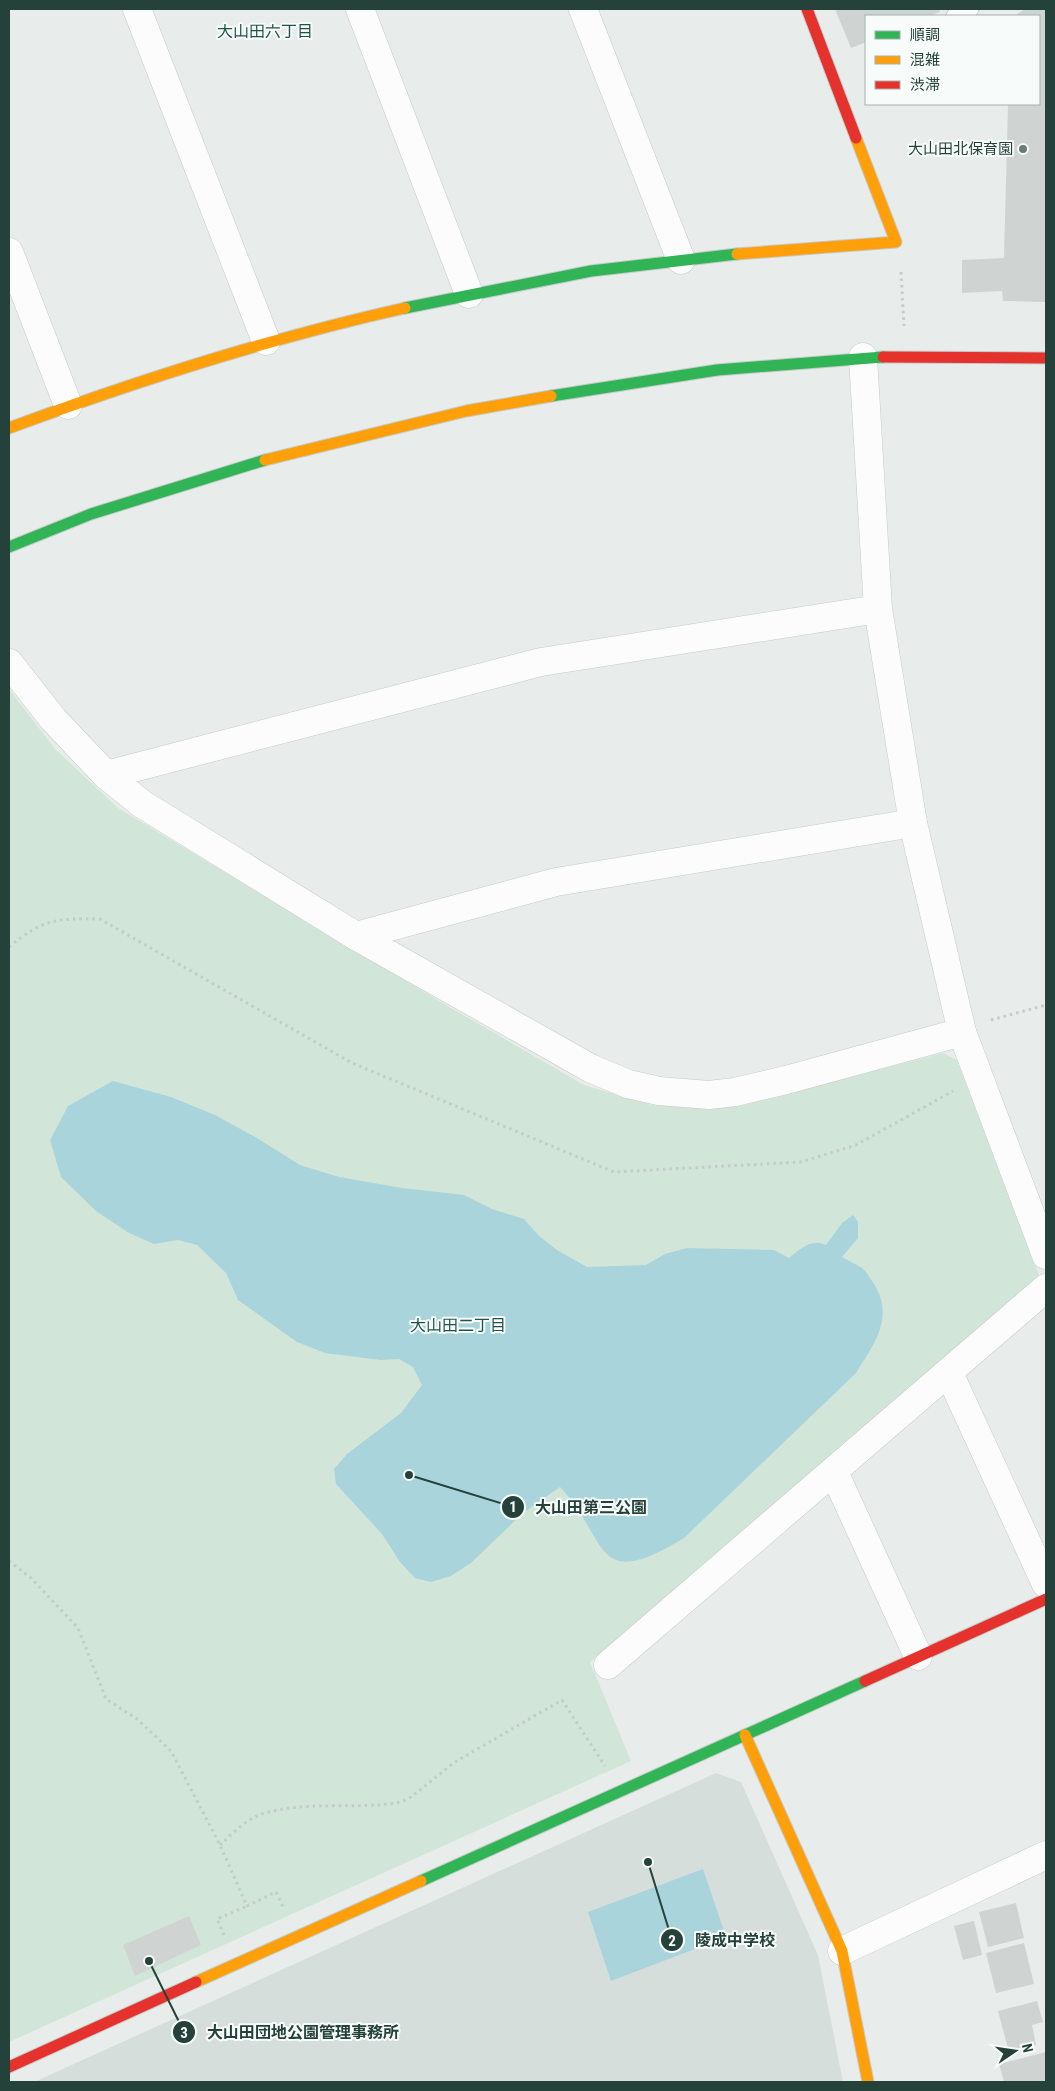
<svg xmlns="http://www.w3.org/2000/svg" width="1055" height="2091" viewBox="0 0 1055 2091" font-family="'Roboto Condensed','Noto Sans JP',sans-serif">
	<style>
		.built { fill: #d6dedb }
		.green { fill: #d1e6d8 }
		.water { fill: #a9d4db }
		.building { fill: #cfd4d2 }
		.lines { fill: none; stroke-linecap: round; stroke-linejoin: round }
		.lane-casing { stroke: #c5cac8; stroke-width: 17 }
		.street-casing { stroke: #c5cac8; stroke-width: 29 }
		.fast-casing { stroke: #c3cbc8; stroke-width: 13 }
		.slow-casing { stroke: #c3cbc8; stroke-width: 13 }
		.jam-casing { stroke: #c3cbc8; stroke-width: 13 }
		.path { stroke: #c3ccca; stroke-width: 3; stroke-dasharray: 2.5 4; stroke-linecap: butt }
		.lane { stroke: #fcfcfc; stroke-width: 15 }
		.street { stroke: #fcfcfc; stroke-width: 28 }
		.fast { stroke: #30b455; stroke-width: 11 }
		.slow { stroke: #ff9f0a; stroke-width: 11 }
		.jam { stroke: #e5322d; stroke-width: 11 }
		.poi-dot { fill: #697e78; stroke: #f7fbf9; stroke-width: 2 }
		.labels { text-anchor: middle; dominant-baseline: central; stroke-width: 4; stroke-linejoin: round; paint-order: stroke }
		.poi-label { font-size: 15px; fill: #24423a; stroke: #f7fbf9; text-anchor: end }
		.neighbourhood-label { font-size: 16px; fill: #1f5548; stroke: #f7fbf9 }
		.leader { fill: none; stroke: #24423a; stroke-width: 2 }
		.callout-dot { fill: #24423a; stroke: #f7fbf9; stroke-width: 2 }
		.mark-label { font-size: 15px; text-anchor: middle; font-weight: bold; fill: #fff }
		.callout-label { font-size: 16px; text-anchor: middle; font-weight: bold; fill: #24423a; stroke: #f7fbf9; stroke-width: 4; stroke-linejoin: round; paint-order: stroke }
	</style>
	<rect width="100%" height="100%" fill="#e8edeb"/>
	<path class="built" d="M716 1773 741 1782 818 1955 843 2082H34Z"/>
	<path class="green" d="M9 689 55 749 118 808 446 1005 584 1085 652 1105 697 1108 739 1106 943 1053 957 1060 1039 1275 1030 1288 590 1662 631 1761 9 2042Z"/>
	<g class="water">
		<path d="M113 1081 171 1097 215 1115 257 1138 300 1165 339 1177 402 1188 464 1195 492 1209 524 1219 538 1235 557 1250 587 1267 646 1265 665 1254 687 1248 774 1250 789 1258C802 1248 810 1239 826 1245L842 1223 853 1215 858 1222V1238L842 1257C848 1261 856 1264 862 1268 866 1271 869 1277 872 1281 896 1315 875 1343 856 1373L684 1538C592 1594 610 1540 560 1487L523 1513 472 1562 451 1576 431 1582 415 1578 400 1562 382 1534 336 1484 334 1469 347 1454 401 1413 422 1385 413 1367 399 1359 381 1360 325 1353 297 1342 238 1300 226 1273 197 1245 178 1240 154 1244 129 1233 96 1211 61 1177 50 1140 68 1106Z"/>
		<path d="M703 1869 726 1937 611 1981 588 1912Z"/>
	</g>
	<g class="building">
		<path d="M835 9H939L940 12 929 16H866V42L851 48Z"/>
		<path d="M1025 9H1046V302L1003 301 1002 291 962 293V260L1004 258 1008 104H1039V16H1014Z"/>
		<path d="M1016 1903 1024 1938 988 1947 979 1912Z"/>
		<path d="M189 1916 201 1945 135 1976 123 1945Z"/>
		<path d="M974 1921 982 1955 963 1960 954 1926Z"/>
		<path d="M1024 1943 1034 1984 996 1993 986 1953Z"/>
		<path d="M1037 2001 1043 2022 1032 2025 1036 2045 1009 2052 998 2011Z"/>
		<path d="M1046 2052V2082H1004L999 2064Z"/>
	</g>
	<g class="lines">
		<g class="lane-casing">
			<path id="lane" d="M954 16 971 9"/>
		</g>
		<g class="street-casing">
			<g id="street">
				<path d="M137 9 266 341"/>
				<path d="M360 9 469 294"/>
				<path d="M583 9 681 260"/>
				<path d="M9 252 68 405"/>
				<path d="M863 357 878 609 913 823 962 1032 1046 1255"/>
				<path d="M9 663 53 719 106 775 142 804 356 936 590 1068 628 1084 659 1091 709 1095 735 1092 786 1080 962 1032"/>
				<path d="M106 775 541 662 878 609"/>
				<path d="M356 936 556 882 913 823"/>
				<path d="M949 1373 1046 1584"/>
				<path d="M834 1472 918 1656"/>
				<path d="M608 1665 1046 1288"/>
				<path d="M842 1951 1046 1855"/>
			</g>
		</g>
		<g class="fast-casing">
			<g id="fast">
				<path d="M405 308 591 271 737 254"/>
				<path d="M551 396 717 370 883 357"/>
				<path d="M9 547 91 514 265 460"/>
				<path d="M421 1881 865 1681"/>
			</g>
		</g>
		<g class="slow-casing">
			<g id="slow">
				<path d="M737 254 896 242 856 138"/>
				<path d="M9 428C139 380 270 338 405 308"/>
				<path d="M265 460 466 411 551 396"/>
				<path d="M745 1735 842 1951 868 2082"/>
				<path d="M196 1982 421 1881"/>
			</g>
		</g>
		<g class="jam-casing">
			<g id="jam">
				<path d="M807 9 856 138"/>
				<path d="M883 357 1046 358"/>
				<path d="M865 1681 1046 1599"/>
				<path d="M9 2067 196 1982"/>
			</g>
		</g>
		<g class="path">
			<path d="M901 272 904 326"/>
			<path d="M9 947C43 919 56 918 100 919L352 1063 614 1172 801 1162 856 1145 953 1091"/>
			<path d="M991 1020 1046 1005"/>
			<path d="M9 1561 31 1578 78 1628 106 1699 137 1719 171 1751 220 1845 247 1906 276 1892 284 1909"/>
			<path d="M220 1845C231 1835 244 1821 259 1815 305 1799 355 1811 401 1802L411 1797 455 1762 562 1700 605 1766"/>
			<path d="M224 1935 217 1919 247 1906"/>
		</g>
		<use href="#lane" class="lane"/>
		<use href="#street" class="street"/>
		<use href="#fast" class="fast"/>
		<use href="#slow" class="slow"/>
		<use href="#jam" class="jam"/>
	</g>
	<circle class="poi-dot" cx="1023" cy="149" r="5"/>
	<g class="labels">
		<g class="poi-label">
			<text x="1013" y="149">大山田北保育園</text>
		</g>
		<g class="neighbourhood-label">
			<text x="265" y="31">大山田六丁目</text>
			<text x="458" y="1325">大山田二丁目</text>
		</g>
	</g>
	<path class="leader" d="M409 1475L513 1507M648 1862L672 1940M149 1961L184 2032"/>
	<g class="callout-dot">
		<circle cx="409" cy="1475" r="5"/>
		<circle cx="648" cy="1862" r="5"/>
		<circle cx="149" cy="1961" r="5"/>
		<circle cx="513" cy="1507" r="12"/>
		<circle cx="672" cy="1940" r="12"/>
		<circle cx="184" cy="2032" r="12"/>
	</g>
	<g class="mark-label">
		<text x="513" y="1512">1</text>
		<text x="672" y="1946">2</text>
		<text x="184" y="2038">3</text>
	</g>
	<g class="callout-label">
		<text x="591" y="1513">大山田第三公園</text>
		<text x="735" y="1946">陵成中学校</text>
		<text x="303" y="2038">大山田団地公園管理事務所</text>
	</g>
	<rect width="1055" height="2091" fill="none" stroke="#24423a" stroke-width="20"/>
	<rect x="865" y="15" width="175" height="90" fill="#f7fbf9" stroke="#a3b1ad"/>
	<rect x="875" y="31" width="25" height="8" fill="#30b455" stroke="#a3b1ad"/>
	<text x="910" y="40" font-size="15" fill="#24423a">順調</text>
	<rect x="875" y="56" width="25" height="8" fill="#ff9f0a" stroke="#a3b1ad"/>
	<text x="910" y="65" font-size="15" fill="#24423a">混雑</text>
	<rect x="875" y="81" width="25" height="8" fill="#e5322d" stroke="#a3b1ad"/>
	<text x="910" y="90" font-size="15" fill="#24423a">渋滞</text>
	<g transform="translate(1015 2051) rotate(77)" stroke="#f7fbf9" stroke-width="4" paint-order="stroke">
	<path d="M0-4L9 19L0 12L-9 19Z" fill="#24423a"/>
	<text y="-8" font-size="14" font-weight="bold" text-anchor="middle" fill="#24423a">N</text>
	</g>
</svg>
